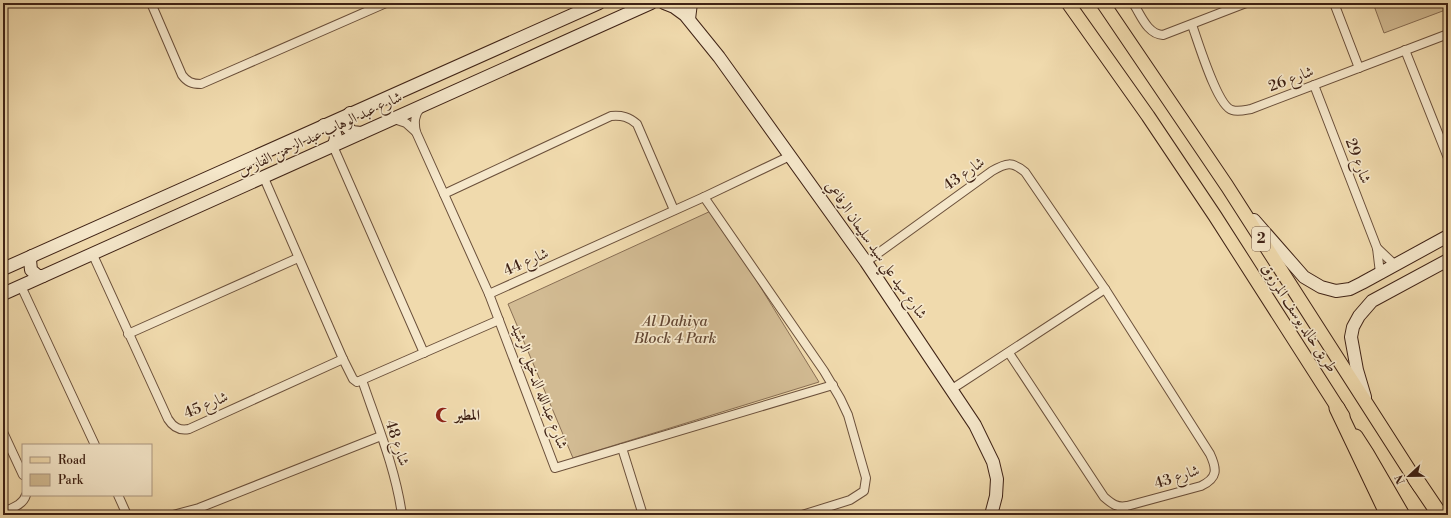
<svg xmlns="http://www.w3.org/2000/svg" width="1451" height="518" viewBox="0 0 1451 518" font-family="'Libre Bodoni',Amiri,serif">
	<style>
		.green { fill: #d2bb93; stroke: #886e54 }
		.lines { fill: none; stroke-linecap: round; stroke-linejoin: round }
		.street-casing { stroke: #6b503b; stroke-width: 10 }
		.secondary-casing { stroke: #3f2215; stroke-width: 14 }
		.primary-casing { stroke: #3f2215; stroke-width: 15 }
		.highway-casing { stroke: #3f2215; stroke-width: 17 }
		.street { stroke: #f5e7ca; stroke-width: 8 }
		.secondary { stroke: #f5e7ca; stroke-width: 12 }
		.primary { stroke: #f0daad; stroke-width: 13 }
		.highway { stroke: #f0daad; stroke-width: 15 }
		.labels { text-anchor: middle; dominant-baseline: central; stroke-width: 3.5; stroke-linejoin: round; paint-order: stroke }
		.shield { fill: #f5e7ca; stroke: #765d4b; stroke-width: 1 }
		.shield-label { font-size: 14px; font-weight: bold; fill: #3f2215 }
		.street-label { font-size: 15px; fill: #3f2215; stroke: #f5e7ca }
		.park-label { font-size: 15px; font-style: italic; fill: #644834; stroke: #f5e7ca }
		.poi-label { font-size: 15px; font-weight: bold; fill: #3f2215; stroke: #f5e7ca; text-anchor: start }
	</style>
	<rect width="100%" height="100%" fill="#f0daad"/>
	<filter id="stains"><feTurbulence type="fractalNoise" baseFrequency=".005" numOctaves="4"/><feColorMatrix values="0 0 0 0 .2 0 0 0 0 .09 0 0 0 0 .02 0 0 0 .5 -.17"/></filter>
	<radialGradient id="worn" r=".72"><stop offset=".6" stop-color="#630" stop-opacity="0"/><stop offset="1" stop-color="#630" stop-opacity=".3"/></radialGradient>
	<g class="green">
		<path d="M1373 3H1448V9L1384 33Z"/>
		<path d="M713 210 819 382 573 458 508 304Z"/>
	</g>
	<g class="lines">
		<g class="street-casing">
			<g id="street">
				<path d="M151 3 182 75C187 82 192 84 201 84L386 3"/>
				<path d="M1133 3C1141 15 1147 34 1163 35L1246 3"/>
				<path d="M1334 3 1359 68"/>
				<path d="M1192 25C1198 41 1217 106 1232 110 1238 112 1245 110 1251 109L1448 34"/>
				<path d="M1405 50 1448 158"/>
				<path d="M1314 85 1377 248 1380 273"/>
				<path d="M421 107C414 115 414 123 416 132L489 294 555 468 833 385"/>
				<path d="M394 119 406 123 416 132"/>
				<path d="M333 146 424 353"/>
				<path d="M264 178 343 359 353 379 357 382 499 320"/>
				<path d="M444 194 611 116C622 115 629 117 637 124L674 210"/>
				<path d="M704 197 824 371 840 398 848 415 866 478 864 491 850 500 802 515"/>
				<path d="M1377 248 1395 265"/>
				<path d="M93 255 168 419C173 427 179 431 189 429L343 359"/>
				<path d="M866 262 992 171C1006 163 1012 161 1025 172L1105 289 1210 454C1217 469 1218 478 1201 486L1127 506C1117 508 1112 504 1104 497L1009 353"/>
				<path d="M21 286 95 445"/>
				<path d="M489 294 704 197 790 156"/>
				<path d="M128 334 298 258"/>
				<path d="M362 380C377 424 396 470 402 515"/>
				<path d="M952 389 1105 289"/>
				<path d="M3 432 23 475"/>
				<path d="M622 448 643 515"/>
				<path d="M118 495 127 515"/>
				<path d="M3 512C12 508 23 505 26 495"/>
				<path d="M173 515 199 508 381 436"/>
			</g>
		</g>
		<g class="secondary-casing">
			<g id="secondary">
				<path d="M664 3 674 7 685 15 719 57 866 262 975 425 993 462 997 479 996 496 991 515"/>
				<path d="M689 19 691 3"/>
				<path d="M350 113 347 117 346 126 352 132 361 133"/>
				<path d="M324 125C335 128 339 136 333 146"/>
				<path d="M1254 220 1304 277 1321 287 1336 291 1350 289 1362 283 1448 236"/>
				<path d="M32 256 30 260 31 270 38 276H43"/>
				<path d="M3 269 599 3"/>
				<path d="M3 294 651 3"/>
				<path d="M1365 397 1357 370 1351 337 1353 327 1359 316 1372 301 1448 260"/>
			</g>
		</g>
		<g class="primary-casing">
			<g id="primary">
				<path d="M1068 3 1148 116 1215 216 1343 416"/>
				<path d="M1103 3 1227 186 1420 487"/>
				<path d="M1356 436 1367 453 1403 515"/>
			</g>
		</g>
		<g class="highway-casing">
			<g id="highway">
				<path d="M1337 408 1388 515"/>
				<path d="M1415 478 1440 515"/>
			</g>
		</g>
		<use href="#street" class="street"/>
		<use href="#secondary" class="secondary"/>
		<use href="#primary" class="primary"/>
		<use href="#highway" class="highway"/>
	</g>
	<defs>
		<g id="mosque-bare" transform="scale(1.2)"><path d="M3.5-4.9A6 6 0 1 0 3.5 4.9A5 5 0 1 1 3.5-4.9Z" fill="#8f2418" stroke="#f5e7ca" stroke-width="2.5" paint-order="stroke"/></g>
	</defs>
	<g fill-rule="evenodd">
		<use href="#mosque-bare" x="443" y="415"/>
	</g>
	<g class="labels">
		<rect class="shield" x="1252" y="227" width="18" height="24" rx="3"/>
		<g class="shield-label">
			<text x="1261" y="239">2</text>
		</g>
		<g class="street-label">
			<text transform="translate(1291 79) rotate(-21)">شارع 26</text>
			<text transform="translate(320 134) rotate(-25)">شارع عبد الوهاب عبد الرحمن الفارس</text>
			<text transform="translate(1358 161) rotate(69)">شارع 29</text>
			<text transform="translate(964 174) rotate(-35)">شارع 43</text>
			<text transform="translate(876 250) rotate(55)">شارع سيد علي سيد سليمان الرفاعي</text>
			<text transform="translate(526 262) rotate(-24)">شارع 44</text>
			<text transform="translate(1299 318) rotate(57)">طريق خالد يوسف المرزوق</text>
			<text transform="translate(539 386) rotate(69)">شارع عبدالله الدخيل الرشيد</text>
			<text transform="translate(206 405) rotate(-23)">شارع 45</text>
			<text transform="translate(397 443) rotate(72)">شارع 48</text>
			<text transform="translate(1177 477) rotate(-18)">شارع 43</text>
		</g>
		<g class="park-label">
			<text x="675" y="321">Al Dahiya<tspan x="675" dy="17">Block 4 Park</tspan></text>
		</g>
		<g class="poi-label">
			<text x="455" y="415">المطير</text>
		</g>
	</g>
	<rect width="1451" height="518" fill="none" stroke="#f0daad" stroke-width="16"/>
	<rect x="4" y="4" width="1443" height="510" fill="none" stroke="#3f2215" stroke-width="2"/>
	<rect x="8" y="8" width="1435" height="502" fill="none" stroke="#3f2215"/>
	<rect x="22" y="444" width="130" height="52" fill="#f5e7ca" stroke="#ac9882"/>
	<rect x="30" y="457" width="20" height="6" fill="#f0daad" stroke="#ac9882"/>
	<text x="58" y="464" font-size="12" fill="#3f2215">Road</text>
	<rect x="30" y="474" width="20" height="12" fill="#d2bb93" stroke="#ac9882"/>
	<text x="58" y="484" font-size="12" fill="#3f2215">Park</text>
	<g transform="translate(1409 476) rotate(248)" stroke="#f5e7ca" stroke-width="3" paint-order="stroke">
	<path d="M0-3L7 15L0 10L-7 15Z" fill="#3f2215"/>
	<text y="-6" font-size="11" font-weight="bold" text-anchor="middle" fill="#3f2215">N</text>
	</g>
	<rect width="100%" height="100%" filter="url(#stains)"/>
	<rect width="100%" height="100%" fill="url(#worn)"/>
</svg>
